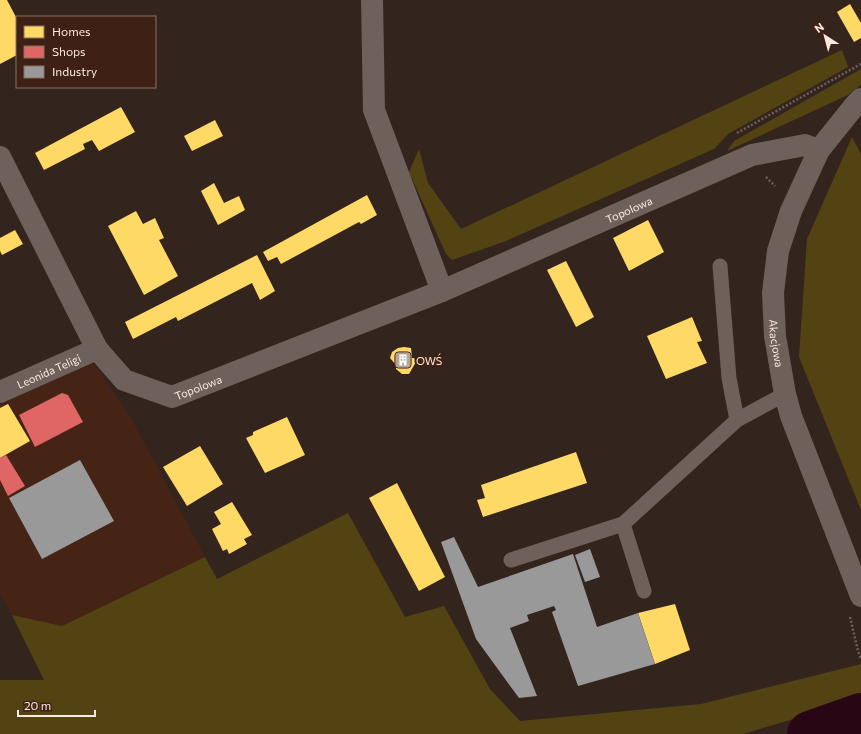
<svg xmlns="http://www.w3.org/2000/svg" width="861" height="734" viewBox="0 0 861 734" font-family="Commissioner,sans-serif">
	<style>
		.built { fill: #452415 }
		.green { fill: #534313 }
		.homes { fill: #ffd966 }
		.shops { fill: #e06666 }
		.industry { fill: #999 }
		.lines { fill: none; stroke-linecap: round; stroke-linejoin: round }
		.river { stroke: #280614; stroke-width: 46 }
		.path { stroke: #6c605a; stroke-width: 2.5; stroke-dasharray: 2 2; stroke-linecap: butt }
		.lane { stroke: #6e605a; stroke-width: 15 }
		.street { stroke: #6e605a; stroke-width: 22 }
		.secondary { stroke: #6e605a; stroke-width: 22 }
		.labels { text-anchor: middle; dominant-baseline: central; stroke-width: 4; stroke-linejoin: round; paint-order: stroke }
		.street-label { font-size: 11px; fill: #fce8df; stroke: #3e2114 }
		.poi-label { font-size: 11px; fill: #fce8df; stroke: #3e2114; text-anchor: start }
	</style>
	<rect width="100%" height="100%" fill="#34241e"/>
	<path class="built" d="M94 363 133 422 205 557 62 626 12 615 0 593V404Z"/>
	<g class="green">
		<path d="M842 50 848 67 728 134 714 149 506 241 452 260 446 254 409 172 419 149 428 183 461 229Z"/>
		<path d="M861 69V85L848 95 727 151 734 141Z"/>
		<path d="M852 137 861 154V510L799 357 807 239Z"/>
		<path d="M348 513 405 617 444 606 490 689 520 721 701 704 861 664V699L743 734H0V680H44L12 615 62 626 205 557 217 579Z"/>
	</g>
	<g class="homes">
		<path d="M0 0H7L17 19V55L0 64Z"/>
		<path d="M850 4 861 23V38L854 42 837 12Z"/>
		<path d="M121 107 135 132 99 151 92 140 83 144 85 149 44 170 35 153Z"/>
		<path d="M215 120 223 136 192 151 184 136Z"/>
		<path d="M214 183 224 203 239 196 245 210 218 225 201 191Z"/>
		<path d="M367 195 377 215 361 224 359 222 281 264 277 257 268 261 263 252Z"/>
		<path d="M136 211 143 224 155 218 164 238 159 240 178 276 144 295 108 226Z"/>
		<path d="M648 220 664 252 629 271 613 238Z"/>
		<path d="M15 230 23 244 2 255 0 251V238Z"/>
		<path d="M257 255 275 291 260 300 252 283 178 321 176 317 133 339 125 322Z"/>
		<path d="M566 261 594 317 576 327 547 270Z"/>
		<path d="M692 317 702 341 697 342 707 363 666 379 647 336Z"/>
		<path d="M404 347 411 348 412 358H414L416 362 409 374H402L396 369V365L390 358 392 352 398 348Z"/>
		<path d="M8 404 30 441 0 458V408Z"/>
		<path d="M287 417 305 455 265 473 246 438 253 435V432Z"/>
		<path d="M200 446 223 484 187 506 163 467Z"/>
		<path d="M576 452 587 483 483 517 477 500 485 498 481 485Z"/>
		<path d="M397 483 445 577 419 591 369 498Z"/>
		<path d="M232 502 252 535 244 539 247 544 229 554 227 549 223 551 212 529 221 524 214 512Z"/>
		<path d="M675 604 690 650 655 664 638 613Z"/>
	</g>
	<g class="shops">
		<path d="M62 393 68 395 83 422 35 447 19 415Z"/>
		<path d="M6 455 25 486 8 496 0 480V458Z"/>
	</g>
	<g class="industry">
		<path d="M80 460 114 521 42 559 9 498Z"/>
		<path d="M454 537 478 587 573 554 597 627 638 613 655 664 578 686 552 612 556 610 554 606 527 615 529 621 510 628 537 696 519 698 476 639 441 542Z"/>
		<path d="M590 549 600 577 585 582 575 555Z"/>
	</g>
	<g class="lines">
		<path class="river" d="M810 734 861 716"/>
		<g class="path">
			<path d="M737 133 861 64"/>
			<path d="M766 177 775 186"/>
			<path d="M850 617 858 651 861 659"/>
		</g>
		<g class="lane">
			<path d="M720 266 729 378 737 420"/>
			<path d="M511 560 623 524"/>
			<path d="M644 591 623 524 737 420 785 394"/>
		</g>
		<g class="street">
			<path d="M372 0 374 110 442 291"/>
			<path id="s1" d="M0 157 97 349 124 380 172 397 442 291 752 155 805 145 819 150"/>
			<path id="s2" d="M0 392 97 349"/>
		</g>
		<path class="secondary" id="s3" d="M861 99 856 104 819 150 791 211 778 251 773 293 775 336 785 394 791 416 861 596"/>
	</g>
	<defs>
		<g id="building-square" transform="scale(0.9)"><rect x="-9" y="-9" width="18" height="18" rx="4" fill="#b6a39b" stroke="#3e2114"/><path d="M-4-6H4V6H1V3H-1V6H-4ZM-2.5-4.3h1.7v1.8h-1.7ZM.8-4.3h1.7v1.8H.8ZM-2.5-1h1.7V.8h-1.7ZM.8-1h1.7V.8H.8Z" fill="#fff"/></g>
	</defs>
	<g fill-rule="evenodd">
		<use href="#building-square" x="403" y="360"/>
	</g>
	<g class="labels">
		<g class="street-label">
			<text stroke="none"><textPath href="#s1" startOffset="801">Topolowa</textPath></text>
			<text stroke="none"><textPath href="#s3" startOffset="268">Akacjowa</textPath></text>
			<text stroke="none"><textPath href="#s2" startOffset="53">Leonida Teligi</textPath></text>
			<text stroke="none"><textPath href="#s1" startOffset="335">Topolowa</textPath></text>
		</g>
		<g class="poi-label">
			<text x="416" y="360">OWŚ</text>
		</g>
	</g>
	<rect x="16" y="16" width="140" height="72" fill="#3e2114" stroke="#8a7165"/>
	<rect x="24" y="26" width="20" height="12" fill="#ffd966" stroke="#8a7165"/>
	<text x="52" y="36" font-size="12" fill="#fce8df">Homes</text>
	<rect x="24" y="46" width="20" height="12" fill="#e06666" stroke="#8a7165"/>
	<text x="52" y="56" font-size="12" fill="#fce8df">Shops</text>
	<rect x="24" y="66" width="20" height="12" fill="#999999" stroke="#8a7165"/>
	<text x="52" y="76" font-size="12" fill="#fce8df">Industry</text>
	<g transform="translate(825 36) rotate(324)" stroke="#3e2114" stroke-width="3" paint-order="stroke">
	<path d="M0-3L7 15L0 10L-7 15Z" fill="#fce8df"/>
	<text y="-6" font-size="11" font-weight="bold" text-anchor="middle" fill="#fce8df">N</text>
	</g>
	<path d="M18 710v6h77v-6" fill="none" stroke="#fce8df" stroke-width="2"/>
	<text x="24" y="710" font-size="12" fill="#fce8df" stroke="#3e2114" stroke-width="3" paint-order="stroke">20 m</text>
</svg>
